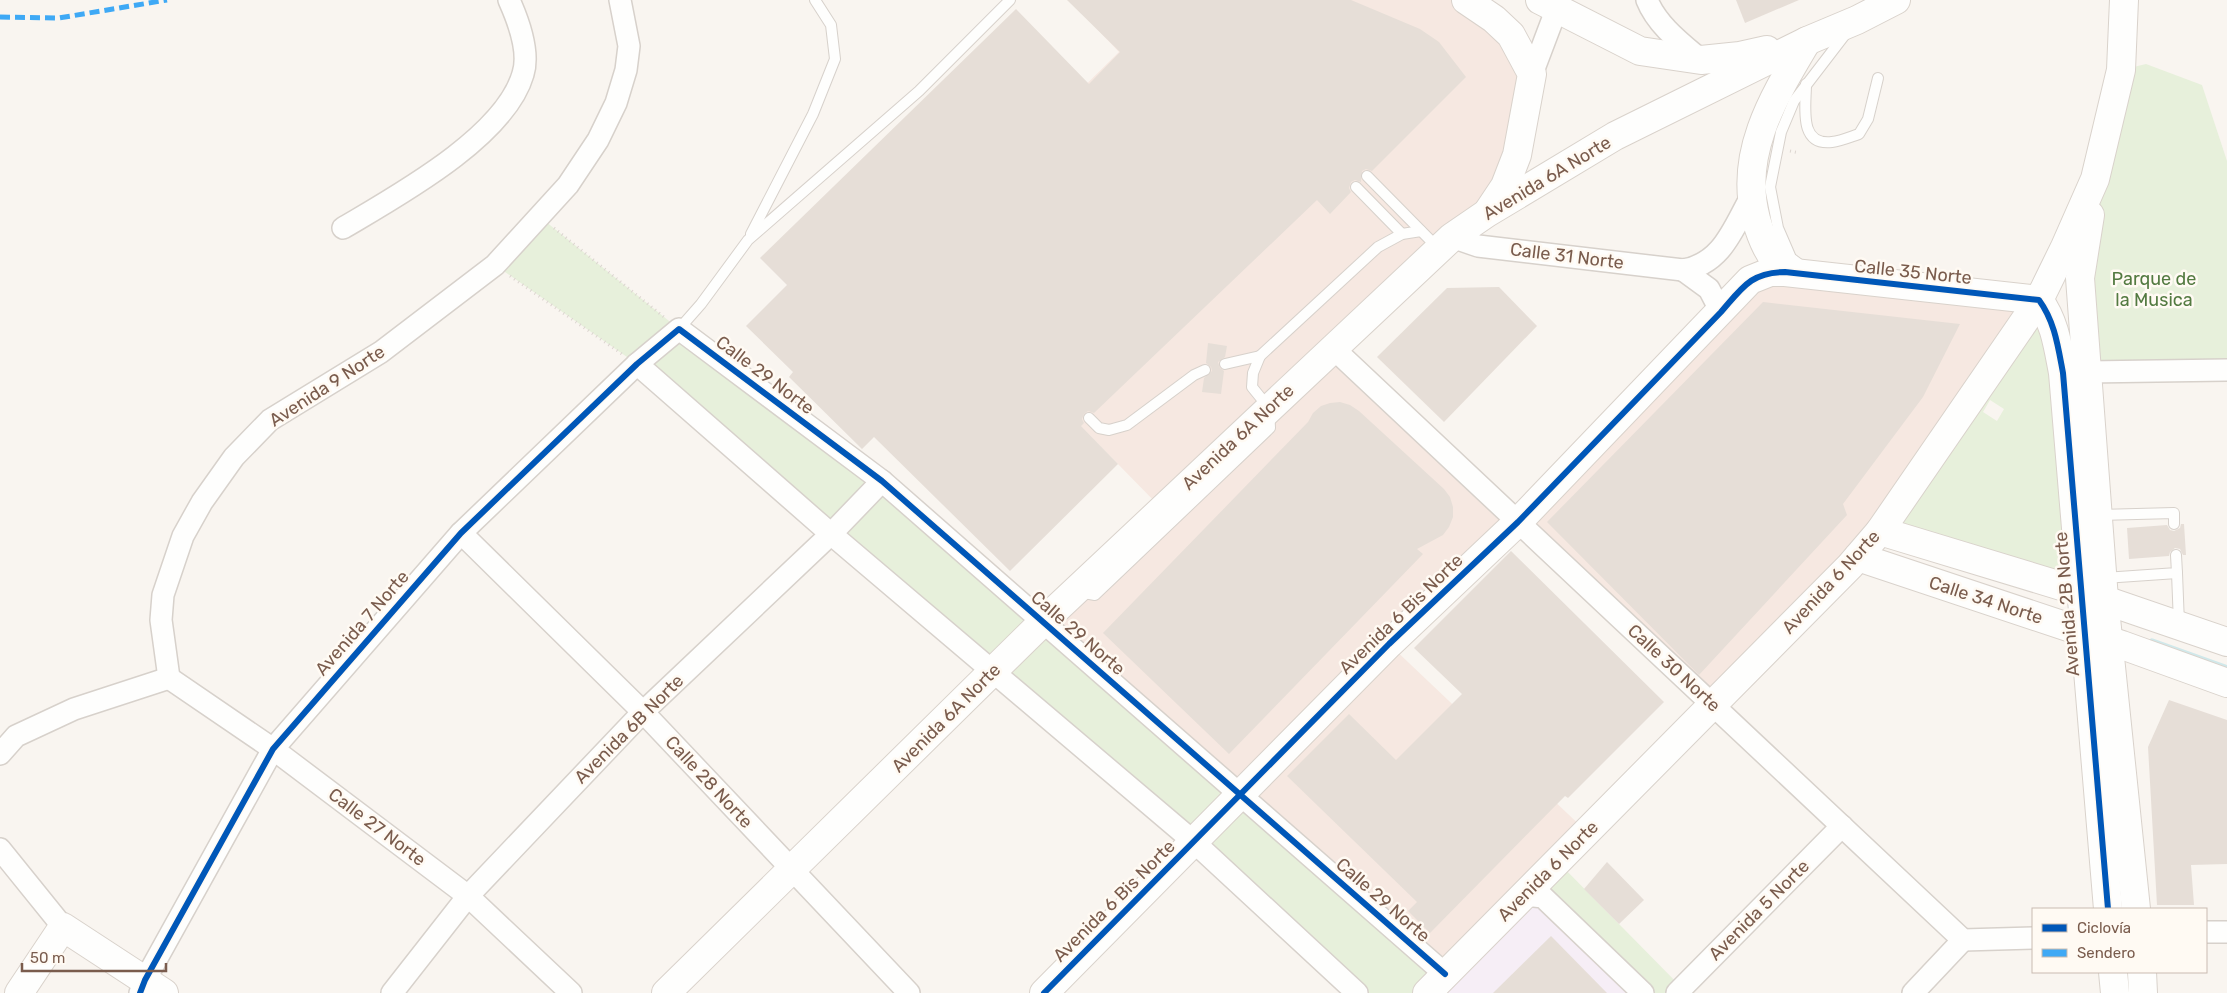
<svg xmlns="http://www.w3.org/2000/svg" width="2227" height="993" viewBox="0 0 2227 993" font-family="Rubik,sans-serif">
	<style>
		.commercial { fill: #f6e8e1 }
		.education { fill: #f6eef6 }
		.green { fill: #e7f0db; fill-rule: evenodd }
		.lines { fill: none; stroke-linecap: round; stroke-linejoin: round }
		.stream { stroke: #d0e8ea; stroke-width: 5.5 }
		.building { fill: #e6ded7 }
		.lane-casing { stroke: #d7d1cb; stroke-width: 12 }
		.street-casing { stroke: #d7d1cb; stroke-width: 24 }
		.secondary-casing { stroke: #d9d2cb; stroke-width: 30 }
		.path { stroke: #dcd5d0; stroke-width: 3; stroke-dasharray: 1 4; stroke-linecap: butt }
		.lane { stroke: #fefefd; stroke-width: 10 }
		.street { stroke: #fefefd; stroke-width: 21 }
		.secondary { stroke: #fefefd; stroke-width: 28 }
		.quiet { stroke: #3fa9f5; stroke-width: 5; stroke-dasharray: 10 5; stroke-linecap: butt }
		.cycleway-casing { stroke: #fffaf3; stroke-width: 9 }
		.cycleway { stroke: #0057b8; stroke-width: 6 }
		.labels { text-anchor: middle; dominant-baseline: central; stroke-width: 5; stroke-linejoin: round; paint-order: stroke }
		.street-label { font-size: 18px; fill: #7a5c4d; stroke: #fffaf3 }
		.park-label { font-size: 18px; fill: #537a41; stroke: #fffaf3 }
	</style>
	<rect width="100%" height="100%" fill="#f9f5f0"/>
	<path class="commercial" d="M1069 0H1466L1532 74 1505 186 1333 348 1518 522 1750 280 2039 300 1880 531 1713 705 1518 522 1389 644 1587 832 1445 974 1043 622 1162 509 913 255 1119 52Z"/>
	<path class="education" d="M1524 895 1643 993H1427Z"/>
	<g class="green">
		<path d="M2146 64 2202 85 2227 161V370L2101 371 2080 278 2121 70Z"/>
		<path d="M540 217 679 329 882 481 1434 964 1427 993H1357L637 364 495 265Z"/>
		<path d="M2039 300 2081 592 1893 535ZM1990 400 2004 409 1997 421 1983 412Z"/>
		<path d="M1557 861 1682 988 1677 993H1643L1543 897Z"/>
	</g>
	<g class="lines">
		<path class="stream" d="M2152 641 2227 668"/>
	</g>
	<g class="building">
		<path d="M1067 0H1351L1420 29 1439 42 1466 77 1372 171 1366 169 1362 171 1361 182 1355 180 1351 182 1349 188 1351 192 1330 214 1317 200 1094 413 1088 411 1084 414 1082 419 1084 423 1081 426 1118 464 1010 571 874 437 862 449 789 377 793 372 746 326 787 285 760 258 1016 9 1089 84 1120 52Z"/>
		<path d="M1736 0H1799L1745 23Z"/>
		<path d="M1499 287 1537 326 1444 422 1377 357 1447 288Z"/>
		<path d="M1763 302 1960 324 1923 397 1843 504 1847 515 1699 675 1547 522Z"/>
		<path d="M1208 343 1227 346 1225 357 1218 362 1220 368 1224 371 1221 394 1202 392 1204 378 1212 371 1211 367 1206 363Z"/>
		<path d="M1340 402 1350 405 1359 411 1444 489 1450 497 1453 507V517L1449 527 1443 535 1417 549 1423 554 1229 754 1103 633 1308 422 1313 413 1321 406 1330 403Z"/>
		<path d="M2181 524H2184L2186 555H2183L2180 549 2175 548 2170 552 2169 556 2129 559 2127 528 2167 525 2170 530 2174 531 2180 528Z"/>
		<path d="M1511 551 1664 702 1568 798 1565 796 1430 933 1408 911 1417 902 1287 776 1349 714 1396 760 1462 694 1414 648Z"/>
		<path d="M2169 700 2227 720V864L2191 865 2194 905H2157L2148 747Z"/>
		<path d="M1607 862 1644 900 1619 924 1584 889Z"/>
		<path d="M1551 936 1607 993H1493Z"/>
	</g>
	<g class="lines">
		<g class="lane-casing">
			<g id="lane">
				<path d="M1806 84C1806 106 1798 146 1832 142 1841 141 1850 137 1859 134L1868 119 1878 78"/>
				<path d="M1367 176 1438 248"/>
				<path d="M1356 187 1402 234"/>
				<path d="M751 234 813 114 835 59 831 25 815 0"/>
				<path d="M1803 267 1791 258 1778 228 1770 187 1781 132 1794 101 1847 32"/>
				<path d="M679 329 701 304 748 240 919 91 1010 0"/>
				<path d="M1225 364 1260 356"/>
				<path d="M1089 418 1099 428 1109 430 1127 425 1194 375 1205 370"/>
				<path d="M2099 515 2174 513V524"/>
				<path d="M2177 573 2179 624"/>
				<path d="M2104 578 2177 573 2176 555"/>
				<path d="M1079 592 1095 595 1270 428 1269 408 1252 387 1253 373 1260 356 1378 247 1402 234 1421 231"/>
			</g>
		</g>
		<g class="street-casing">
			<g id="street">
				<path d="M1647 0C1657 25 1681 43 1701 60"/>
				<path d="M1532 74 1560 0"/>
				<path d="M343 228C397 196 505 137 523 74 530 52 518 20 509 0"/>
				<path d="M1452 237 1478 246 1683 270C1723 264 1734 226 1752 195"/>
				<path d="M1683 270 1709 289 1721 312"/>
				<path d="M1333 348 1963 940 2033 938"/>
				<path d="M637 364 831 534 1194 842 1357 993"/>
				<path d="M2087 372 2227 370"/>
				<path d="M461 533 643 712 909 993"/>
				<path d="M169 678 161 620 163 595 183 536 202 502 234 457 270 420 381 352 495 265 568 185 598 140 616 103 626 70 629 46 620 0"/>
				<path d="M169 678 273 749 468 896 571 993"/>
				<path d="M0 754 16 736 74 709 169 678"/>
				<path d="M0 849 63 927"/>
				<path d="M1524 895 1543 897 1643 993"/>
				<path d="M2206 932H2227"/>
				<path d="M140 993 145 980 273 749 461 533 637 364 679 329 882 481 1445 974"/>
				<path d="M392 993 468 896 643 712 831 534 882 481"/>
				<path d="M1677 993 1842 826"/>
				<path d="M1913 993 1963 940"/>
			</g>
		</g>
		<g class="secondary-casing">
			<g id="secondary">
				<path d="M1466 0 1494 19 1511 35 1532 74 1517 155 1505 186 1489 210"/>
				<path d="M1540 0 1640 51 1701 60 1740 56 1767 50"/>
				<path d="M2090 215 2080 278 2104 599 2136 909"/>
				<path d="M1785 272C1769 256 1762 240 1756 219 1738 153 1775 95 1807 41"/>
				<path d="M2039 300C2055 322 2058 347 2063 373L2108 909"/>
				<path d="M1880 531 2081 592 2227 642"/>
				<path d="M1858 557 2122 645 2227 683"/>
				<path d="M2113 972 2115 993"/>
				<path d="M2142 972 2143 993"/>
				<path d="M19 993 63 927 164 993"/>
				<path d="M666 993 1052 613 1452 237 1487 213 1615 136 1807 41 1857 20 1896 0"/>
				<path d="M1044 993 1389 644 1518 522 1750 280 1770 272H1785L2039 300"/>
				<path d="M1427 993 1850 566 1880 531 2039 300 2065 247 2095 179 2121 70 2124 0"/>
			</g>
		</g>
		<g class="path">
			<path d="M1790 151 1799 153"/>
			<path d="M554 228 664 317"/>
			<path d="M510 276 622 354"/>
		</g>
		<use href="#lane" class="lane"/>
		<use href="#street" class="street"/>
		<use href="#secondary" class="secondary"/>
		<path class="quiet" d="M0 17 59 18 167 0"/>
		<g class="cycleway-casing">
			<g id="cycleway">
				<path d="M140 993 145 980 273 749 461 533 637 364 679 329 882 481 1445 974"/>
				<path d="M1044 993 1389 644 1518 522 1721 312C1742 288 1751 272 1785 272L2039 300C2055 322 2058 347 2063 373L2108 909"/>
			</g>
		</g>
		<use href="#cycleway" class="cycleway"/>
	</g>
	<g class="labels">
		<g class="street-label">
			<text transform="translate(1547 178) rotate(-31)">Avenida 6A Norte</text>
			<text transform="translate(1567 256) rotate(7)">Calle 31 Norte</text>
			<text transform="translate(1913 272) rotate(6)">Calle 35 Norte</text>
			<text transform="translate(765 375) rotate(37)">Calle 29 Norte</text>
			<text transform="translate(327 386) rotate(-33)">Avenida 9 Norte</text>
			<text transform="translate(1238 437) rotate(-43)">Avenida 6A Norte</text>
			<text transform="translate(1831 582) rotate(-47)">Avenida 6 Norte</text>
			<text transform="translate(1986 600) rotate(18)">Calle 34 Norte</text>
			<text transform="translate(2067 604) rotate(-95)">Avenida 2B Norte</text>
			<text transform="translate(1401 614) rotate(-44)">Avenida 6 Bis Norte</text>
			<text transform="translate(362 623) rotate(-49)">Avenida 7 Norte</text>
			<text transform="translate(1078 633) rotate(41)">Calle 29 Norte</text>
			<text transform="translate(1674 668) rotate(43)">Calle 30 Norte</text>
			<text transform="translate(946 718) rotate(-45)">Avenida 6A Norte</text>
			<text transform="translate(629 729) rotate(-45)">Avenida 6B Norte</text>
			<text transform="translate(709 782) rotate(47)">Calle 28 Norte</text>
			<text transform="translate(377 827) rotate(37)">Calle 27 Norte</text>
			<text transform="translate(1548 871) rotate(-45)">Avenida 6 Norte</text>
			<text transform="translate(1383 900) rotate(41)">Calle 29 Norte</text>
			<text transform="translate(1114 901) rotate(-45)">Avenida 6 Bis Norte</text>
			<text transform="translate(1759 910) rotate(-45)">Avenida 5 Norte</text>
		</g>
		<g class="park-label">
			<text x="2154" y="279">Parque de<tspan x="2154" dy="21">la Musica</tspan></text>
		</g>
	</g>
	<rect x="2032" y="908" width="175" height="65" fill="#fffaf3" stroke="#cabbb1"/>
	<rect x="2042" y="924" width="25" height="8" fill="#0057b8" stroke="#cabbb1"/>
	<text x="2077" y="933" font-size="15" fill="#7a5c4d">Ciclovía</text>
	<rect x="2042" y="949" width="25" height="8" fill="#3fa9f5" stroke="#cabbb1"/>
	<text x="2077" y="958" font-size="15" fill="#7a5c4d">Sendero</text>
	<path d="M22 963v8h144v-8" fill="none" stroke="#7a5c4d" stroke-width="2.5"/>
	<text x="30" y="963" font-size="15" fill="#7a5c4d" stroke="#fffaf3" stroke-width="4" paint-order="stroke">50 m</text>
</svg>
